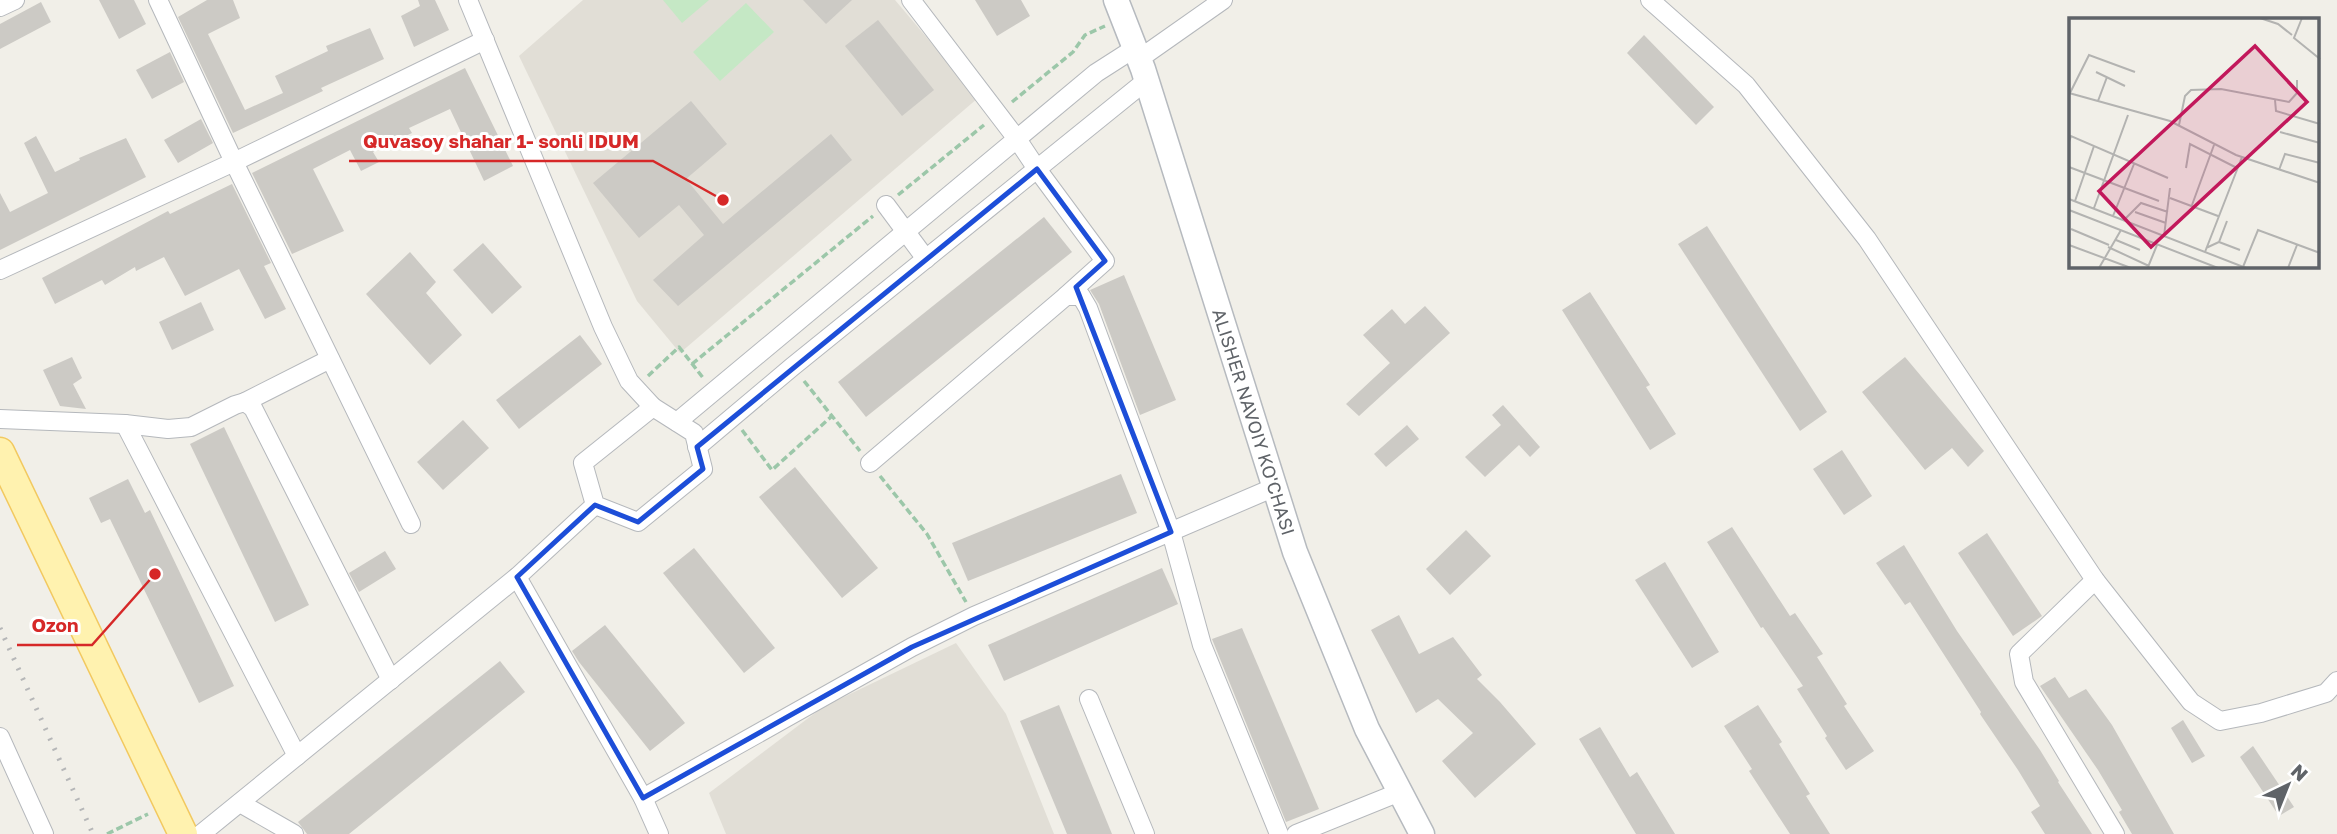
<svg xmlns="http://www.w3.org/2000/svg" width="2337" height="834" viewBox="0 0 2337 834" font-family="'Golos Text',sans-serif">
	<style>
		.education { fill: #e1ded6 }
		.green { fill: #c5e8c5 }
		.building { fill: #cccac5 }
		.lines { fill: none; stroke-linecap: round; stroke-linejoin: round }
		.street-casing { stroke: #b5b8bc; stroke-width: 20 }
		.secondary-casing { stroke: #b6babf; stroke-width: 27 }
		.primary-casing { stroke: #f2c960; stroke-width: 31 }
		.path { stroke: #9cc7a9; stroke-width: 3.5; stroke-dasharray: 7 3.5; stroke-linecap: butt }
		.street { stroke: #fff; stroke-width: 18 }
		.secondary { stroke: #fff; stroke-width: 24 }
		.primary { stroke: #fff2af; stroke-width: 28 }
		.rail { stroke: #b6b7b8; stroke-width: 5; stroke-dasharray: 2 9; stroke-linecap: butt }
		.marked { fill: none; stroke: #1d4ed8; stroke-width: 5; stroke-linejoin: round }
		.labels { text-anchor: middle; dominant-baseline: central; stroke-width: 6; stroke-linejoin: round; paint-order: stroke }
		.street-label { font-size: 18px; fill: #5f6368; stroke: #fff }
		.inset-road { fill: none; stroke: #b3b3b1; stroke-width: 2 }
		.view { fill: #c2185b; fill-opacity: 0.15; stroke: #c2185b; stroke-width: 3.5 }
		.inset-edge { fill: none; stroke: #5f6368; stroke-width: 3.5 }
		.leader { fill: none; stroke: #d62828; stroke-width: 2.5 }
		.callout-dot { fill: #d62828; stroke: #fff; stroke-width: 2.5 }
		.callout-label { font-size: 19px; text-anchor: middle; font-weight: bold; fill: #d62828; stroke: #fff; stroke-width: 6; stroke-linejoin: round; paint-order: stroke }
	</style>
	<rect width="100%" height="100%" fill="#f1efe8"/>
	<g class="education">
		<path d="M583 0H895L978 98 680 353 637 301 519 56Z"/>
		<path d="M956 643 1006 714 1054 834H726L709 793 823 707Z"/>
	</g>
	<g class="green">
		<path d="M663 0H709L682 23Z"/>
		<path d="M746 3 774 32 720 81 693 52Z"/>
	</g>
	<g class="building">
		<path d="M99 0H134L146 24 119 39Z"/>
		<path d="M207 0H233L240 18 208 34 245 110 283 93 275 76 328 51 326 46 370 28 384 59 321 88 323 91 233 133 178 17Z"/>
		<path d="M418 0H435L449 30 414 47 401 16 420 6Z"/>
		<path d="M803 0H852L826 24Z"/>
		<path d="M975 0H1021L1030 16 997 36Z"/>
		<path d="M41 2 51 22 0 49V24Z"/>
		<path d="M878 20 934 90 902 116 845 46Z"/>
		<path d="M1644 35 1714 107 1696 125 1627 53Z"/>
		<path d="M170 52 184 82 152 99 136 70Z"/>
		<path d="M465 68 513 166 484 181 450 109 409 128 412 133 373 152 379 162 361 171 350 150 313 169 344 231 292 254 252 173Z"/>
		<path d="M691 101 727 144 686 179 723 224 831 134 852 160 678 306 653 280 704 235 679 205 639 238 593 183Z"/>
		<path d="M201 119 213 143 178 163 164 140Z"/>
		<path d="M36 136 55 172 80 160 79 158 126 138 146 177 0 250V193L10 212 48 193 24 143Z"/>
		<path d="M232 184 271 263 264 266 286 309 265 319 239 269 185 296 164 257 136 271 135 267 105 285 102 280 55 304 42 278 168 211 170 214Z"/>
		<path d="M1044 217 1072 252 866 417 838 382Z"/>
		<path d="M1707 226 1827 412 1800 431 1678 244Z"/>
		<path d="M483 243 522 287 492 314 453 270Z"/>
		<path d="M410 252 436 282 426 293 462 335 430 365 366 294Z"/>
		<path d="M1124 275 1176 400 1140 415 1099 304 1090 290Z"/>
		<path d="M1590 292 1650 385 1646 387 1676 434 1650 450 1562 310Z"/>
		<path d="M201 302 214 330 172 350 159 322Z"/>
		<path d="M1425 306 1450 333 1359 416 1346 404 1390 363 1363 335 1392 309 1405 324Z"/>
		<path d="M580 335 602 364 519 429 496 400Z"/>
		<path d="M72 357 82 378 73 384 86 409 60 406 43 370Z"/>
		<path d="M1905 357 1984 451 1968 467 1952 448 1925 470 1862 392Z"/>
		<path d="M1503 405 1540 447 1530 457 1519 445 1485 477 1465 457 1501 425 1492 415Z"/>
		<path d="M463 420 489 448 443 490 417 462Z"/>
		<path d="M1407 425 1419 439 1386 467 1374 454Z"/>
		<path d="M224 427 309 605 275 622 190 444Z"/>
		<path d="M1842 450 1872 496 1844 515 1813 469Z"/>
		<path d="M795 467 878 568 842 598 759 497Z"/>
		<path d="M1121 474 1137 513 968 581 952 543Z"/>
		<path d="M128 479 145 513 150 510 234 686 199 703 110 519 101 523 89 498Z"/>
		<path d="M1732 527 1790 616 1795 613 1823 654 1817 657 1847 704 1844 706 1874 751 1846 770 1825 738 1827 736 1797 689 1803 686 1763 627 1761 628 1707 542Z"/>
		<path d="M1466 530 1491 556 1450 595 1426 569Z"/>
		<path d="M1987 533 2042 616 2013 636 1958 553Z"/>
		<path d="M1904 545 1957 631 2040 750 2059 781 2058 782 2092 834H2045L2031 812 2040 806 2018 770 1980 714 1981 712 1910 602 1905 605 1876 563Z"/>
		<path d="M694 548 775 648 744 673 663 573Z"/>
		<path d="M385 551 396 569 359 592 349 573Z"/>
		<path d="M1665 562 1719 652 1692 668 1635 580Z"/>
		<path d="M1162 568 1178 604 1004 681 988 645Z"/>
		<path d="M1399 615 1419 654 1453 637 1482 675 1477 679 1500 702 1536 744 1475 798 1442 761 1473 733 1438 699 1416 713 1371 630Z"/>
		<path d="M605 625 685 723 650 751 579 662 572 651Z"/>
		<path d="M1242 628 1319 809 1286 822 1212 639Z"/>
		<path d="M500 661 525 692 349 834H307L298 822Z"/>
		<path d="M2055 677 2069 698 2086 689 2112 725 2174 834H2132L2119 812 2122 810 2098 770 2040 686Z"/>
		<path d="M1059 705 1112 834H1067L1020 721Z"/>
		<path d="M1758 705 1782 742 1779 744 1810 794 1806 796 1830 834H1790L1749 771 1752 769 1724 726Z"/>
		<path d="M2183 720 2205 756 2192 763 2171 728Z"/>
		<path d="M1600 727 1630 777 1637 772 1675 834H1636L1579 739Z"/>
		<path d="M2253 746 2294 807 2279 816 2240 757Z"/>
	</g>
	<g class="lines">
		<g class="street-casing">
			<g id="street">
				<path d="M158 0 234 162 411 524"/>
				<path d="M468 0 603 327 629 381 653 407"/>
				<path d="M911 0 1017 139 1037 169 1105 261 1066 296"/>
				<path d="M1650 0 1746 85 1867 239 2095 580 2191 702 2220 721 2261 713 2326 693 2337 681"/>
				<path d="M0 7 15 0"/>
				<path d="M1139 59 1223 0"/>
				<path d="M886 205 926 259"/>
				<path d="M0 270 234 162 485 40"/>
				<path d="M245 402 330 359"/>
				<path d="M653 407 694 433 703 469 638 522 595 505 583 463Z"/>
				<path d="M0 419 125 424 168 429 191 427 235 405 245 402 253 408 391 680"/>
				<path d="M677 422 1096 73 1135 48"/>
				<path d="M125 424 297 756"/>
				<path d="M697 447 792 367 1147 80"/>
				<path d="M870 463 1066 296H1081L1088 308 1171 532 1202 645 1279 834"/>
				<path d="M517 577 643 798 659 834"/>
				<path d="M2095 580 2019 654 2024 682 2115 834"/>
				<path d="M1089 699 1145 834"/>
				<path d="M0 737 44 834"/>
				<path d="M643 798 912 647 974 616 1275 487"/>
				<path d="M240 803 294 834"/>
				<path d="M201 834 517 577 595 505"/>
				<path d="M1296 834 1400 792"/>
			</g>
		</g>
		<g class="secondary-casing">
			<g id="secondary">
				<path id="s1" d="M1116 0 1143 69 1295 552 1367 729 1422 834"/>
			</g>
		</g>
		<g class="primary-casing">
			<path id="primary" d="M0 452 183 834"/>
		</g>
		<g class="path">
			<path d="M1012 102 1073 52 1085 35 1105 26"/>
			<path d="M898 195 984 125"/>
			<path d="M692 364 873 216"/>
			<path d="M648 376 679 347 704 379"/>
			<path d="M804 381 860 451"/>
			<path d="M742 430 772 470 832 416"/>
			<path d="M880 476 927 534 966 602"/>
			<path d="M107 834 148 814"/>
		</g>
		<use href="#street" class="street"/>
		<use href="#secondary" class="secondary"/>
		<use href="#primary" class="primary"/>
		<path class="rail" d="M0 628 93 834"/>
	</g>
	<path class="marked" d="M1037 169 1105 261 1076 287 1171 532 912 647 643 798 517 577 595 505 638 522 703 469 697 447Z"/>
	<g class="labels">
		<g class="street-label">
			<text stroke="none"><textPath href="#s1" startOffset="444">ALISHER NAVOIY KO'CHASI</textPath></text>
		</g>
	</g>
	<g transform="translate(2069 18)">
		<rect width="250" height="250" fill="#f1efe8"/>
		<path class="inset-road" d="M191 0 209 6 223 17M233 0 225 20 251 41M27 54 56 68M0 75 101 103 167 137 251 165M1 75 20 37 66 54M206 82 207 93 251 106M29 83 38 59M110 107 116 78 122 72 152 71 220 84 228 75V62M211 114 251 125M0 124 2 118 99 160M0 149 90 183M117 150 121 126 168 150M210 152 216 136 251 145M101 180 149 198M0 181 177 250M6 183 25 128M123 187 145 127M25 190 59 97M0 192 149 250M66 194 97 205M44 198 65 146M55 202 72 185 99 194M2 211 40 227M95 218 101 170M47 222 71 232M150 224 171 232M0 227 62 250M39 229 80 248M137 230 150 224 158 203M136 234 173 139M79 249 88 227M174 249 189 212 251 235M30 250 52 212M219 250 228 227"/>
		<path class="view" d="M186 28 238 84 82 229 30 173Z"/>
		<rect width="250" height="250" class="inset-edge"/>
	</g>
	<path class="leader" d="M723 200L653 161H349M155 574L92 645H17"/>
	<g class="callout-dot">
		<circle cx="723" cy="200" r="7"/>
		<circle cx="155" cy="574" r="7"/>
	</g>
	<g class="callout-label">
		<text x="501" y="148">Quvasoy shahar 1- sonli IDUM</text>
		<text x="55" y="632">Ozon</text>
	</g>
	<g transform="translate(2288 785) rotate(43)" stroke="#ffffff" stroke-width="5" paint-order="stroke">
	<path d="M0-5L12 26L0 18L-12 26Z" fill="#5f6368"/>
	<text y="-10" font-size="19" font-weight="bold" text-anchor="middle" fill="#5f6368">N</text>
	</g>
</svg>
